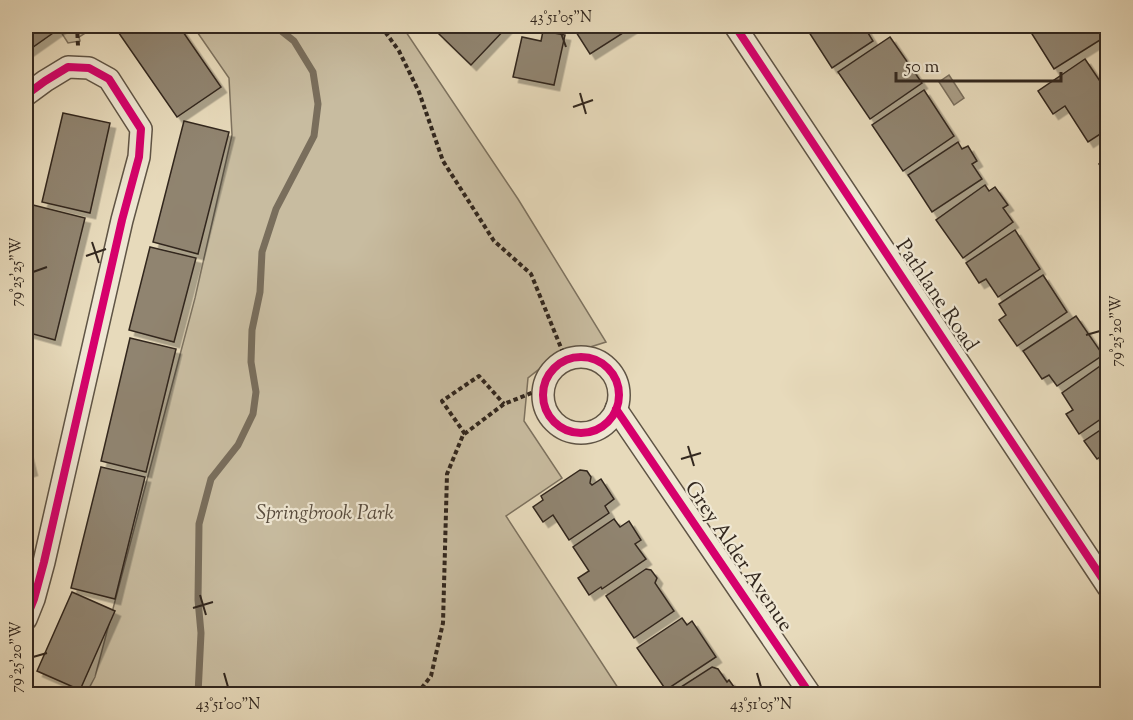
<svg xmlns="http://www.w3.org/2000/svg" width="1133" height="720" viewBox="0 0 1133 720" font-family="'Sorts Mill Goudy',serif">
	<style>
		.green { fill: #c8bca0; stroke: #7d725f; stroke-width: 1.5 }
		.water { fill: #a99d86; stroke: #796e5c; stroke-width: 1.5 }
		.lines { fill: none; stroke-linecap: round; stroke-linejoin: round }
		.stream { stroke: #796e5c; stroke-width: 7 }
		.building { fill: #908470; stroke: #32271e; stroke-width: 1.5; filter: url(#shadow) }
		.street-casing { stroke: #5f5445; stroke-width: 24 }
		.path { stroke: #32271e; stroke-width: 4; stroke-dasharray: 4.5 3; stroke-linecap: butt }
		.street { stroke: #efe7d3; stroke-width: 21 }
		.cycleway-casing { stroke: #efe7d3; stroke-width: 11 }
		.cycleway { stroke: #d6006c; stroke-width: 8 }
		.ticks { fill: none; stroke: #32271e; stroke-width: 2 }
		.labels { text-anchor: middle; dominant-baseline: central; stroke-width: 4.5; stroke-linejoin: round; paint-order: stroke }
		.street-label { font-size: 21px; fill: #32271e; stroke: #efe7d3 }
		.park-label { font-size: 21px; font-style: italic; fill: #584c3e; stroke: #efe7d3 }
		.neatline { fill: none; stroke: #32271e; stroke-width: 2 }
		.ticks-label { font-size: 15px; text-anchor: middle; fill: #32271e }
	</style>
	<defs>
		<filter id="shadow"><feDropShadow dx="5.5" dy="5.5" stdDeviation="0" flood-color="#0004"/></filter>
	</defs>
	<rect width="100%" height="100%" fill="#e7dabb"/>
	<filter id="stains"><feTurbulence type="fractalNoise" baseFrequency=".00333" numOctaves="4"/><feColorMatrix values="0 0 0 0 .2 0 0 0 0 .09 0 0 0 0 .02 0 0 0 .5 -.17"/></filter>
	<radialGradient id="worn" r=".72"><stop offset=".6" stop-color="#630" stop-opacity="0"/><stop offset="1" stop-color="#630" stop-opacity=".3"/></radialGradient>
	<g class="green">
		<path d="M63 26H96L79 37 80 41 68 43 59 29Z"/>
		<path d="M193 26H402L518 199 606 342 552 359 528 378 524 421 562 478 506 516 622 694H86L95 677 195 298 232 135 229 78Z"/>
	</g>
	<path class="water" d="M949 75 964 98 954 105 939 82Z"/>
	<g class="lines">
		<path class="stream" d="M198 694 201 633 198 600 199 524 211 479 238 445 253 414 256 392 251 362 252 330 260 292 262 252 276 209 314 136 318 104 313 72 294 41 275 26"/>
	</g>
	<g class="building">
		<path d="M26 26H63L26 52Z"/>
		<path d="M114 26H179L221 87 177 117Z"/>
		<path d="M447 26H508L471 65 439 34Z"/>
		<path d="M586 26H634L590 54 576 32Z"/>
		<path d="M805 26H869L865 28 873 41 832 68Z"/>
		<path d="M1027 26H1104L1108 31V35L1054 69Z"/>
		<path d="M543 31 565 35 554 85 513 77 522 37 541 41Z"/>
		<path d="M890 37 922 83 870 119 838 72Z"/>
		<path d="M1085 59 1108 93V129L1088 142 1065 106 1053 114 1038 91Z"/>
		<path d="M924 90 954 136 903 171 872 125Z"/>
		<path d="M63 113 110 123 90 213 42 202Z"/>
		<path d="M184 121 229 132 198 254 153 242Z"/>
		<path d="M958 142 962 149 968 146 977 161 972 164 982 179 932 212 908 175Z"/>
		<path d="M1108 158V177L1099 164Z"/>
		<path d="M985 185 989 191 995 187 1008 205 1003 208 1013 222 963 258 936 220Z"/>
		<path d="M33 205 85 218 55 340 26 332V233Z"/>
		<path d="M1015 230 1040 269 998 297 986 279 979 283 966 263Z"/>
		<path d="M150 247 196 258 174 342 129 330Z"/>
		<path d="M1043 275 1067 312 1017 346 999 320 1006 315 999 304Z"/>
		<path d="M1076 316 1103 355 1057 386 1049 375 1042 379 1023 351Z"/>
		<path d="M130 338 176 349 146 472 101 461Z"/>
		<path d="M1103 364 1108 370V414L1079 434 1066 414 1073 410 1062 393Z"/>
		<path d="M1108 425V456L1106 453 1097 459 1084 441Z"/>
		<path d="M26 447 32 470 26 472Z"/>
		<path d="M101 467 145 477 115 599 71 588Z"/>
		<path d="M580 470 587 471 591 477 590 483 592 485 601 479 614 499 605 506 609 513 569 540 553 515 543 522 533 507 543 500 541 496Z"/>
		<path d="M614 519 620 527 629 521 641 540 635 544 646 559 602 589 601 587 589 595 578 578 589 571 573 547Z"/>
		<path d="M646 569 651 570 657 578 655 583 674 611 634 638 606 596Z"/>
		<path d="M72 592 115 611 80 690 37 671Z"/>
		<path d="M682 618 687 625 692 621 716 657 666 690 637 648Z"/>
		<path d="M712 667 718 669 727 682 729 680 739 694H670Z"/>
	</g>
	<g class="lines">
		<g class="street-casing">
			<g id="street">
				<path d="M735 26 1108 587"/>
				<path d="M26 95 45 81 68 67 89 68 109 79 141 129 139 157 122 220 44 562 34 599 26 619"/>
				<circle cx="581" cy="395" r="38"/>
				<path d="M616 409 810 694"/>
			</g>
		</g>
		<g class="path">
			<path d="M77 26 78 46"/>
			<path d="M381 26 399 51 419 92 443 161 494 241 531 274 566 360"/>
			<path d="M465 434 442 401 479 376 504 404"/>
			<path d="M422 688 433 694"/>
			<path d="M417 694 431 676 443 623 447 474 463 435 504 404 544 388"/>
		</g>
		<use href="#street" class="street"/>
		<g class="cycleway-casing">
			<g id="cycleway">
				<path d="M735 26 1108 587"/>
				<path d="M26 95 45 81 68 67 89 68 109 79 141 129 139 157 122 220 44 562 34 599 26 619"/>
				<circle cx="581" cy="395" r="38"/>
				<path d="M616 409 810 694"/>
			</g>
		</g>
		<use href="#cycleway" class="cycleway"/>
	</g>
	<path class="ticks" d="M561 33 566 47M580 93 586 114M573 107 593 100M92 242 99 263M86 256 106 249M33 272 47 267M1086 335 1100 331M688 446 694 466M681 459 701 453M200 595 206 615M193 608 213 602M33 657 47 653M224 673 228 687M757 673 761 687"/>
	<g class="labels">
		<g class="street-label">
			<text transform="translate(936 296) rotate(56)">Pathlane Road</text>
			<text transform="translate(738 557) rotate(56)">Grey Alder Avenue</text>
		</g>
		<g class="park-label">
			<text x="325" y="514">Springbrook Park</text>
		</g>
	</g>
	<rect width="1133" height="720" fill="none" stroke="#e7dabb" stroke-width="66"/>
	<path d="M896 72v9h165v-9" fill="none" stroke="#32271e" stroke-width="3"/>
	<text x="905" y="72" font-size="18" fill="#32271e" stroke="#efe7d3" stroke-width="4.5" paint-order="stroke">50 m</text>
	<rect x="33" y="33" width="1067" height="654" class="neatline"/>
	<g class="ticks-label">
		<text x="561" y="22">43°51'05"N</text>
		<text transform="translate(16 272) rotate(-90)" y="5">79°25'25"W</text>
		<text transform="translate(1116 331) rotate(-90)" y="5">79°25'20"W</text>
		<text transform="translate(16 657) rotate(-90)" y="5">79°25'20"W</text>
		<text x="228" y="709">43°51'00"N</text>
		<text x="761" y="709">43°51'05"N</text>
	</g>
	<rect width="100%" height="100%" filter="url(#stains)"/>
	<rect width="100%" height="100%" fill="url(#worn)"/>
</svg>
